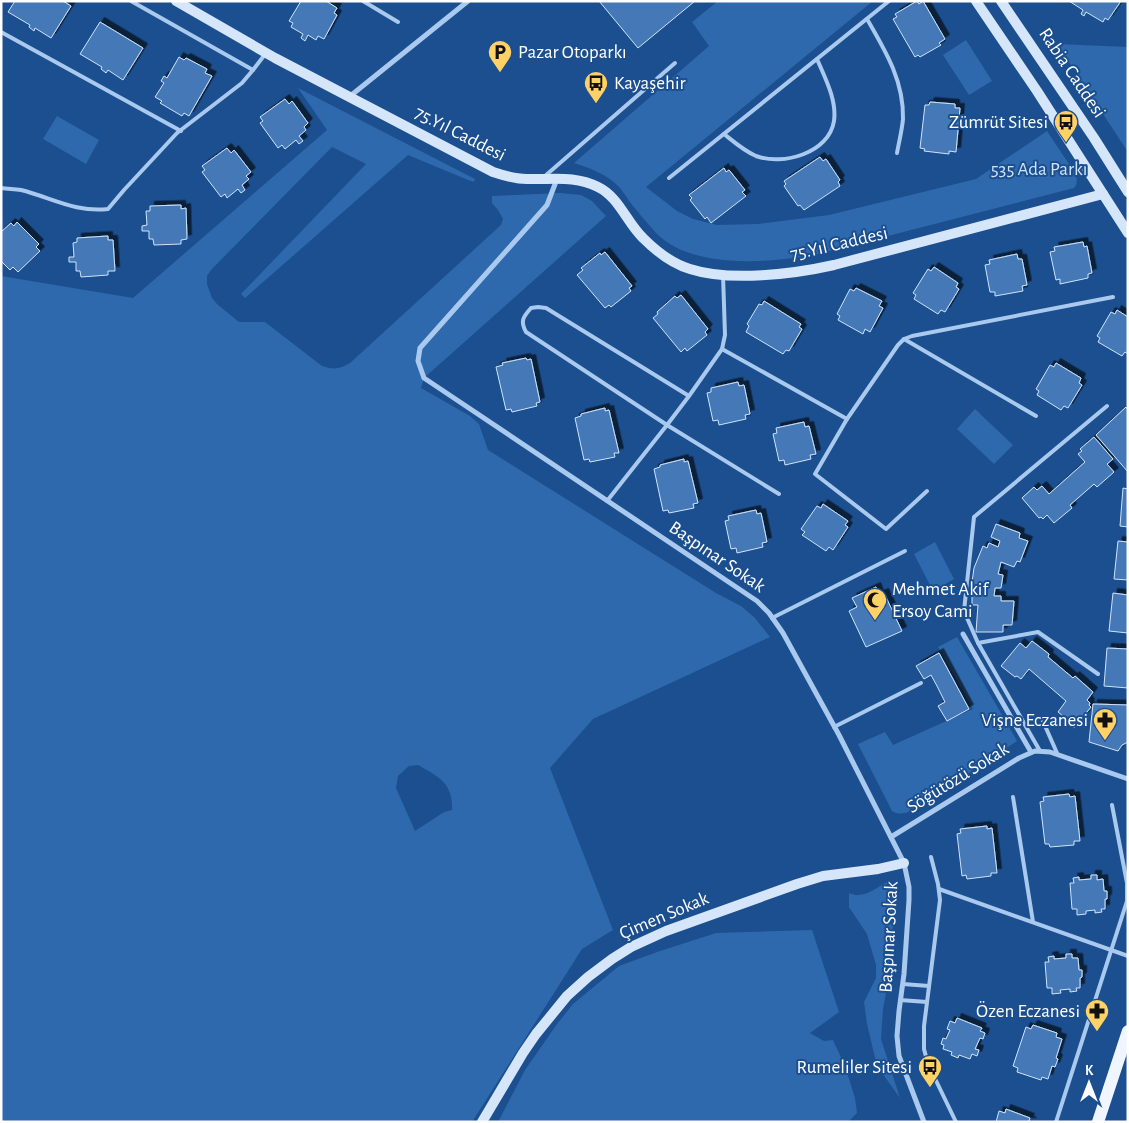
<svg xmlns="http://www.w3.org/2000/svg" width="1129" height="1123" viewBox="0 0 1129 1123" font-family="'Alegreya Sans',sans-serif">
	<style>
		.green { fill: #2e69ad; fill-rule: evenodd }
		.building { fill: #4478b7; stroke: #cfe3fa; filter: url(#shadow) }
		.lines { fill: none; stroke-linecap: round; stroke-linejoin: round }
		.lane { stroke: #a9c9ee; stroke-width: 4 }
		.street { stroke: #a9c9ee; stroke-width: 5 }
		.secondary { stroke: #d6e6fa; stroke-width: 10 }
		.primary { stroke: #f0f6ff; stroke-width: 12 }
		.labels { text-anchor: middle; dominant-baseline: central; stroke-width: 4; stroke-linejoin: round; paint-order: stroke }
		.poi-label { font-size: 19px; fill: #fff; stroke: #1b4f8f; text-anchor: end }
		.street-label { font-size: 19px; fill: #fff; stroke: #1b4f8f }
		.park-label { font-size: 19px; fill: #cfe3fa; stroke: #1b4f8f }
	</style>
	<defs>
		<filter id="shadow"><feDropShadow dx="4.5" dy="-4.5" stdDeviation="0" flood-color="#0009"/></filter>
	</defs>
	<rect width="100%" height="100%" fill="#1b4f8f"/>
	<g class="green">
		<path d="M718 1H873L646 187 677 211 693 219 717 225 757 224 829 215 976 179 1047 131 1075 173C1077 178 1078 184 1074 188L818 254C771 263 692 270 656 233 647 223 638 212 629 201 626 196 622 190 618 186 606 174 590 168 574 163L709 46 692 22Z"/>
		<path d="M966 40 992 81 969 95 943 55Z"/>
		<path d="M1057 44 1128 47V152Z"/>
		<path d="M298 88 475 179 474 182 468 180 408 155 245 298 241 294 366 164 332 147 211 270 207 276V284L212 298 217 304 239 322H265L322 366C334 370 340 369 350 363L501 225 503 219 498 210 492 203V196L560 193 581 195 592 201 606 216 424 378 421 388 470 416 479 424 488 450 716 593 741 606 755 618 770 637 593 719 550 768 613 930 582 949 472 1122H1V276L133 298 327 130ZM418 765C439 777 453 783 452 810L444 812 415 831 396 788 398 776 409 766Z"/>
		<path d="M57 116 99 140 86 164 43 139Z"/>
		<path d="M975 409 1013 445 994 464 957 429Z"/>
		<path d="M935 542 954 579 933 591 914 554Z"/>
		<path d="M957 637 1017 741 915 809C906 813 900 816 892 811L858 744 885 732 893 745 973 709 938 647Z"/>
		<path d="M889 881 893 883 895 891V914L892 932 886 993 883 1009 881 1039 900 1098 877 1066 867 1024 864 1002 876 978V965L867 934 849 907V893C865 900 876 887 889 881Z"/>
		<path d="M812 930 839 1012 810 1033 824 1041 833 1040 845 1066 855 1098 857 1113 848 1122H498L525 1070 557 1024 573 1004 619 966 657 952 716 933Z"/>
	</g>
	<g class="building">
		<path d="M15 1H63L71 6 51 38 35 28 34 31 29 27 30 25 8 12Z"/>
		<path d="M301 1H326L337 8 334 13 337 15 324 39 318 36 316 40 308 35 305 41 301 38 303 34 291 27 293 23 289 21Z"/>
		<path d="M599 1H695L638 48Z"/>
		<path d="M917 1 919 4 923 1 945 39 939 43 941 45 920 57 918 55 915 57 893 19 897 17 895 14Z"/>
		<path d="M1069 1H1121L1108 20 1105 18 1103 22 1086 12 1084 16 1081 14 1083 10Z"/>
		<path d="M100 22 143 48 123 80 108 70 106 73 101 69 102 67 80 54Z"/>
		<path d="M179 57 184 60 186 58 207 69 205 73 212 76 189 116 184 113 182 116 160 103 162 101 155 97 164 83 161 81 164 76 167 78Z"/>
		<path d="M285 99 289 104 292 101 308 123 304 127 306 130 299 136 303 141 299 144 296 140 285 149 282 145 278 148 260 123 263 121 260 117Z"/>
		<path d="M930 102 955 104V108H960L956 152 949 151V154L924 151 925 149 920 148 925 105H929Z"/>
		<path d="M227 148 231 153 234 150 251 172 246 176 249 179 242 185 245 190 241 193 238 189 227 198 225 194 221 197 202 172 205 170 202 166Z"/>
		<path d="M820 157 823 161 826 159 840 180 838 182 840 186 804 210 800 205 798 206 784 186 786 184 784 181Z"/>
		<path d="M724 168 726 172 729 170 745 190 742 192 746 196 711 223 707 217 705 219 690 200 692 198 689 195Z"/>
		<path d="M181 205V209L186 208 187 239 181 240V244L154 245 153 239H149V231H142V226L147 225 146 211H150V206Z"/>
		<path d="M17 222 39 244 36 247 40 251 18 272 13 267 10 270 1 261V232L11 223 14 226Z"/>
		<path d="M108 236V240H113L115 271H108V275L81 277 80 271H76V262H69V257H74L73 243 77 242V238Z"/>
		<path d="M1083 242 1084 247 1087 246 1092 273 1088 274V278L1060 284V279L1056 280 1050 252 1055 251 1054 247Z"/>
		<path d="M605 252 632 286 629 288 631 291 611 307 609 305 605 308 577 275 583 270 581 268 600 253 601 255Z"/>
		<path d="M1017 254 1018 259H1022L1027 285 1022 286 1023 291 995 296V292H990L985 265 990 264 989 260Z"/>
		<path d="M934 267 958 283 956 287 959 289 945 312 941 310 938 314 914 299 916 295 913 293 928 269 931 271Z"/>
		<path d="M856 288 882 301 879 306 883 308 870 332 865 329 863 334 838 320 840 316 837 314 850 289 854 291Z"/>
		<path d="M681 295 708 329 705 332 707 335 687 351 685 348 681 352 653 318 658 314 657 312 675 296 677 298Z"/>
		<path d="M764 301 801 324 799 327 802 329 789 351 786 350 783 354 746 332 749 326 747 324 759 304 762 305Z"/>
		<path d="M1117 310 1128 317V354L1125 352 1122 356 1098 342 1100 338 1097 336 1111 312 1115 314Z"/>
		<path d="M526 358 527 360 531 359 540 402 536 403 537 406 512 412 511 409 506 410 496 367 503 365 502 363Z"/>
		<path d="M1056 363 1081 378 1079 383 1082 385 1068 408 1064 406 1061 410 1037 395 1039 391 1036 389 1050 365 1054 367Z"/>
		<path d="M738 382 739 386 744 385 750 414 745 415 746 419 719 425 718 420 713 421 707 393 711 392V388Z"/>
		<path d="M1126 407 1128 410V472L1096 435Z"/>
		<path d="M605 408V411L609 410 619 453H614L615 457 590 462 589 459 584 460 575 418 581 416V414Z"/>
		<path d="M804 422 805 427 809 426 816 454 810 455 811 459 785 465 784 460 779 461 773 434 777 433 776 428Z"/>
		<path d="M1094 437 1113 459 1107 464 1114 472 1097 487 1094 484 1070 505 1072 508 1054 523 1047 515 1043 519 1041 517 1039 518 1022 498 1034 487 1037 490 1042 486 1049 494 1085 462 1078 454 1082 451 1080 449Z"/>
		<path d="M684 459V462L688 461 698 503 693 504 694 508 669 513 668 510 663 511 654 469 660 467V465Z"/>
		<path d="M1123 488 1128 489V527L1120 526Z"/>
		<path d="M823 504 848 521 845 525 848 527 833 550 829 547 826 551 802 535 805 532 801 529 817 506 821 508Z"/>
		<path d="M756 510 757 514 761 513 767 542 762 543 763 547 737 553 736 548 731 549 725 521 729 520 728 516Z"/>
		<path d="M996 524 1020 533 1019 538 1028 541 1020 562 1017 561 1014 567 1001 562 998 574 1003 575 1001 588H995L994 596H1001V601H1014L1012 625H1003V632H976L978 605H972V582L974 568 983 546 987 548 989 543 998 547 1000 541 991 537Z"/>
		<path d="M1118 541 1128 542V580L1114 579Z"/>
		<path d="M876 587 879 595 884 593 902 631 866 647 849 611 857 607 852 598Z"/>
		<path d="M1113 593 1128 595V633L1109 631Z"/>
		<path d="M1032 641 1049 654 1048 657 1073 678 1075 676 1093 692 1087 700 1090 703 1089 705 1091 707 1074 728 1061 717 1063 716 1058 712 1066 701 1029 669 1021 679 1017 676 1015 677 1001 666 1020 643 1026 648Z"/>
		<path d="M1107 648 1128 649V688L1104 686Z"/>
		<path d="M939 653 969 709 947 721 938 706 945 702 937 686 931 675 924 679 916 666Z"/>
		<path d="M1093 704 1128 705V742L1122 745 1118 751 1089 742Z"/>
		<path d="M1069 794 1070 797 1075 796 1080 841H1074V845L1050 847 1049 844H1045L1040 802 1044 801 1043 797Z"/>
		<path d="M987 826V829L992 828 997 873H991V876L967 879 966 875 962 876 957 834 961 833 960 829Z"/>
		<path d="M1091 875H1097V880L1103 879 1104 891H1107V899H1105V909H1101L1102 912 1095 913V910L1086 911V914L1077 915V909H1072L1070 883H1074L1073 878 1079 877V880L1091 879Z"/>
		<path d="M1066 954H1072V958H1078L1079 970H1082V977L1080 978V988H1076L1077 991 1070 992V989L1060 990 1061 993 1052 994V988H1047L1045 962H1049L1048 957 1054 956V959L1066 958Z"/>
		<path d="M957 1018 982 1028 980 1031 985 1033 983 1039 980 1038 975 1049 979 1050 977 1056 972 1054 970 1059 959 1055 958 1058 951 1055 952 1052 943 1049 944 1045 941 1044 943 1038 946 1039 950 1030 947 1029 950 1021 955 1023Z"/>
		<path d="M1033 1025 1057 1033 1056 1037 1062 1039 1056 1058 1058 1059 1055 1067 1052 1066 1048 1079 1042 1077 1041 1080 1017 1072 1018 1068 1013 1066 1026 1027 1031 1029Z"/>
		<path d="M1006 1109 1030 1118 1029 1121 1032 1122H996L999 1111 1005 1113Z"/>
	</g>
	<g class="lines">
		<g class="lane">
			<path d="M363 1 398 22"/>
			<path d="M867 19C885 50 904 81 903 119 902 130 899 142 897 153"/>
			<path d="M1 32 181 131"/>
			<path d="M253 70 266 53"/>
			<path d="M724 134C734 142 744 151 756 156 783 166 829 153 834 121 837 100 825 78 817 59"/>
			<path d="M545 176 675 63"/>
			<path d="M669 178 889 1"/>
			<path d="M1 188C8 189 14 189 21 190 50 197 76 213 108 209L124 190 177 133 242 83 253 70 131 1"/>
			<path d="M904 339 1036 416"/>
			<path d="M722 349 847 419 815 474 886 529 927 491"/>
			<path d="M689 396 546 308 538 307 531 308C523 317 520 321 526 332L667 425 689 396 722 349 725 335 723 275"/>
			<path d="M847 419 898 345 904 339 912 336 1113 297"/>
			<path d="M607 501 667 425 779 494"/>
			<path d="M772 618 905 551"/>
			<path d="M978 643 1038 632 1098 674"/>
			<path d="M1042 719 1057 753"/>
			<path d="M834 727 921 683"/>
			<path d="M1040 751 978 643 964 611 974 517 1107 406"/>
			<path d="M1013 797 1033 922"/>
			<path d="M931 857 938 884 940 900 924 1026V1049L928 1064 956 1122"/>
			<path d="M939 889 1128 956"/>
			<path d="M903 984 929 986"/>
			<path d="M900 1000 927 1002"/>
			<path d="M1056 1122 1127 901V883L1112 805"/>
		</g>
		<g class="street">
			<path d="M349 97 468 1"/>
			<path d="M557 179 547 205 420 348 418 361 424 378 757 601 769 613 783 633 839 735 904 863 909 887V900L904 974 899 1011 897 1036 899 1056 924 1122"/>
			<path d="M963 634 1031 752"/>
			<path d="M891 837 1019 758 1035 751 1050 752 1128 779"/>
		</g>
		<g class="secondary">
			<path d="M176 1 275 58 493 172C505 176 515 179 527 179 552 180 574 175 598 187 619 197 627 223 643 238 656 251 673 264 690 269 730 282 794 274 834 265L1103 194"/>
			<path d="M976 1 1037 91 1128 233"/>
			<path d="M1001 1 1094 138 1128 192"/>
			<path d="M482 1122 523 1053 536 1034 567 996 588 977 612 959 631 947 666 931 797 884 823 876 878 869 904 863"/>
		</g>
		<path class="primary" d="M1098 1122 1128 1031"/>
	</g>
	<defs>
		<g id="parking-pin" transform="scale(1.25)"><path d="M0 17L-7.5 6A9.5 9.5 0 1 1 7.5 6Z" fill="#ffd166" stroke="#1b4f8f"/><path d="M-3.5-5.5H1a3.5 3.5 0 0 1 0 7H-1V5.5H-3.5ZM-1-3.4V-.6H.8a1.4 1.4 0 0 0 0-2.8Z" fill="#111"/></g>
		<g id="bus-pin" transform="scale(1.25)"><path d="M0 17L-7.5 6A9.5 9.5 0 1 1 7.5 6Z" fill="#ffd166" stroke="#1b4f8f"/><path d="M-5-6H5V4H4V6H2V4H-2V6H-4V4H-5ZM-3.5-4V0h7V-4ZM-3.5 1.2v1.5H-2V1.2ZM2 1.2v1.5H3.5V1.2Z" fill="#111"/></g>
		<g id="mosque-pin" transform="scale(1.25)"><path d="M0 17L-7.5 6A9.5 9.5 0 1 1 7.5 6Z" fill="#ffd166" stroke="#1b4f8f"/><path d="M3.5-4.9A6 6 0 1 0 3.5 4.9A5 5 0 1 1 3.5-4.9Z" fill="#111"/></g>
		<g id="pharmacy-pin" transform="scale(1.25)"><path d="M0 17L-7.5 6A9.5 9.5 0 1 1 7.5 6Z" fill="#ffd166" stroke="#1b4f8f"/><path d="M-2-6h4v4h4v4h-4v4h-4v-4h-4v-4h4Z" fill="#111"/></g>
	</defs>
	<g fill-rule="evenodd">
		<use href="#parking-pin" x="500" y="52"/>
		<use href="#bus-pin" x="596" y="83"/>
		<use href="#bus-pin" x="1066" y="122"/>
		<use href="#mosque-pin" x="875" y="600"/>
		<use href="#pharmacy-pin" x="1105" y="720"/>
		<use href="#pharmacy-pin" x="1097" y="1011"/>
		<use href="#bus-pin" x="930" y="1067"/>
	</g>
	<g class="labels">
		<g class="poi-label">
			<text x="518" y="52" text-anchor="start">Pazar Otoparkı</text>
			<text x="614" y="83" text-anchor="start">Kayaşehir</text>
			<text x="1048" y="122">Zümrüt Sitesi</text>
			<text x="892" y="589" text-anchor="start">Mehmet Akif<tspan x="892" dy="22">Ersoy Cami</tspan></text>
			<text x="1088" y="720">Vişne Eczanesi</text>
			<text x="1080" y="1011">Özen Eczanesi</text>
			<text x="912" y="1067">Rumeliler Sitesi</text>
		</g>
		<g class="street-label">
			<text transform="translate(1072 73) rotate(56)">Rabia Caddesi</text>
			<text transform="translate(460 134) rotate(27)">75.Yıl Caddesi</text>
			<text transform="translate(839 244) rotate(-13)">75.Yıl Caddesi</text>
			<text transform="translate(717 557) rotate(34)">Başpınar Sokak</text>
			<text transform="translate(958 778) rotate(-32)">Söğütözü Sokak</text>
			<text transform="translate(664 916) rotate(-23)">Çimen Sokak</text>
			<text transform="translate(889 937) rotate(-87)">Başpınar Sokak</text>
		</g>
		<g class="park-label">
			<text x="1039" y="169">535 Ada Parkı</text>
		</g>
	</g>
	<rect width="1129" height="1123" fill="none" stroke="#ffffff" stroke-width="5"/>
	<g transform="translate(1089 1083)" stroke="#1b4f8f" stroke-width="4" paint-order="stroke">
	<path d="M0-4L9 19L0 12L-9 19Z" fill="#ffffff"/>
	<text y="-8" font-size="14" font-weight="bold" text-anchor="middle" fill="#ffffff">K</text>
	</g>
</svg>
